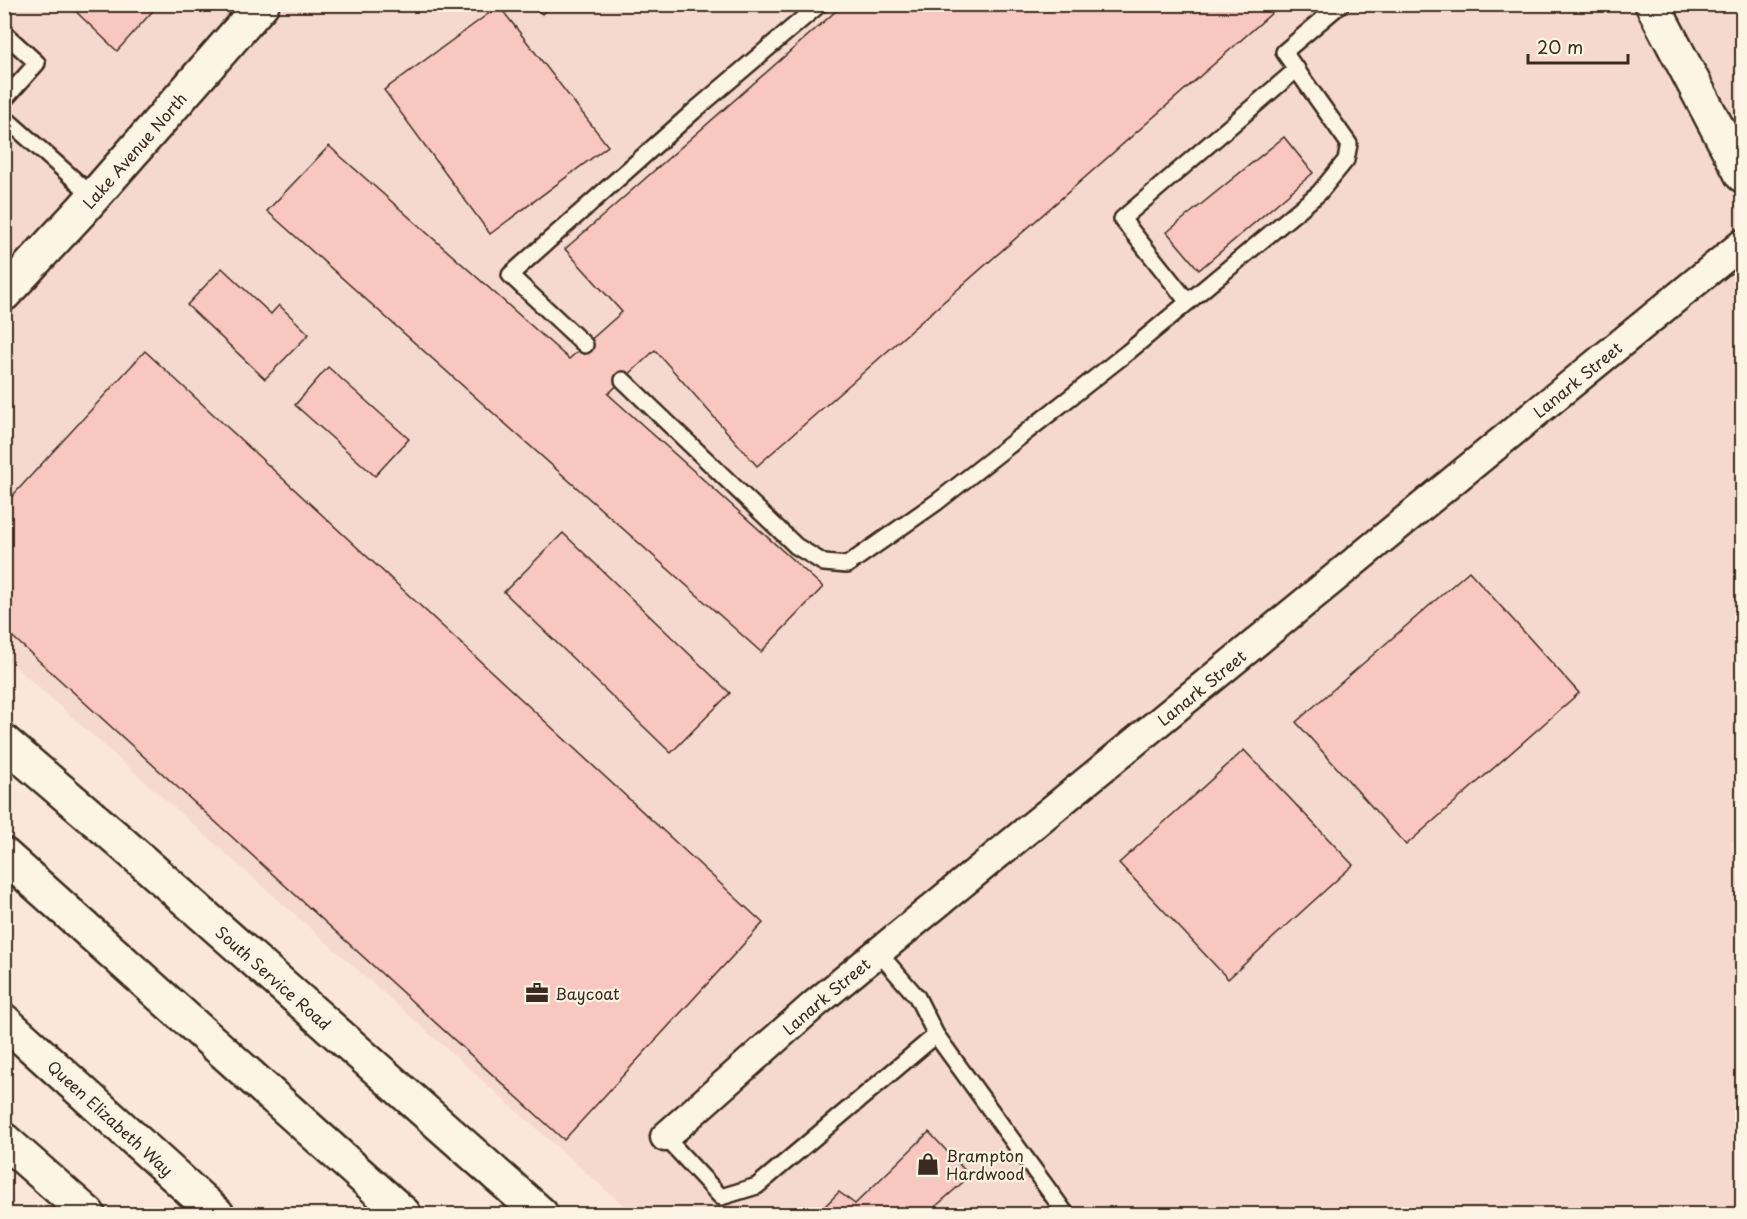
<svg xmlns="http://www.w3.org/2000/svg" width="1747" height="1219" viewBox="0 0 1747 1219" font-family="'Playpen Sans',sans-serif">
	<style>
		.built { fill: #f6d9ce }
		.building { fill: #f8c7c0; stroke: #3b2a1e; stroke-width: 1.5 }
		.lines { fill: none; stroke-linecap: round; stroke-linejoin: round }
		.service-casing { stroke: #3b2a1e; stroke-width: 20 }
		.minor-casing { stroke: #3b2a1e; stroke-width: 33 }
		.tertiary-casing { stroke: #3b2a1e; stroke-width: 38 }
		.motorway-casing { stroke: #3b2a1e; stroke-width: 38 }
		.service { stroke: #fcf5e5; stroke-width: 15 }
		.minor { stroke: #fcf5e5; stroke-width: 28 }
		.tertiary { stroke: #fcf5e5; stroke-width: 33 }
		.motorway { stroke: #fcf5e5; stroke-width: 33 }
		.labels { text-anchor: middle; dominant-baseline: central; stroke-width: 4.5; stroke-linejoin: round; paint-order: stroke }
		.street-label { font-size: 16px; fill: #3b2a1e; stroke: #fcf5e5 }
		.poi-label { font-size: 16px; fill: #3b2a1e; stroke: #fcf5e5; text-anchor: start }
	</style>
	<rect width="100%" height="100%" fill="#fbe7da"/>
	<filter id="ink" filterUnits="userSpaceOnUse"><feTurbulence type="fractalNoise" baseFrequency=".0167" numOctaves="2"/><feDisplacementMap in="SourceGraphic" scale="12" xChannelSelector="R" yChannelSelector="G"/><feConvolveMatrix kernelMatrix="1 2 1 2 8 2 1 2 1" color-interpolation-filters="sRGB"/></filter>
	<g filter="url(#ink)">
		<path class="built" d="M5 5H1742V832L1731 843 1742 896V1214H633L5 658Z"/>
		<g class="building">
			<path d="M68 4H159L117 51Z"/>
			<path d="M530 4H551L542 14Z"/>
			<path d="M844 4H1282L757 466 655 350 608 394 823 587 761 652 267 211 329 146 569 359 622 312 565 249Z"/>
			<path d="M499 6 608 146 490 234 384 90Z"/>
			<path d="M1284 137 1313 173 1199 270 1167 232Z"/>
			<path d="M222 268 271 314 279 305 309 334 265 379 187 305Z"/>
			<path d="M145 351 763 923 564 1140 4 629V505Z"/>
			<path d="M328 367 409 439 375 476 295 405Z"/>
			<path d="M563 533 730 693 671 753 504 592Z"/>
			<path d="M1469 571 1579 693 1406 845 1296 722Z"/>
			<path d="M1244 750 1353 865 1228 979 1119 863Z"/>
			<path d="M929 1132 970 1176 927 1214H817L839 1192 855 1204Z"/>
		</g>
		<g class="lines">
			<g class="service-casing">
				<g id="service">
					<path d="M4 33 37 63 4 100"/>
					<path d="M4 117 94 197"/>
					<path d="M1188 302 1122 219 1297 69"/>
					<path d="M585 345 510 275 694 111 820 4"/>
					<path d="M623 380 796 546 824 563 847 565 937 502 1128 352 1319 193 1346 160 1349 144 1284 52 1341 4"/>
					<path d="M878 952 917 997 936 1035 1066 1214"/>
					<path d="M665 1137 721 1197 757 1186 936 1035"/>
				</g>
			</g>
			<g class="minor-casing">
				<g id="minor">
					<path id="s1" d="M665 1137 815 1004 1742 244"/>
				</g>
			</g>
			<g class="tertiary-casing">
				<g id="tertiary">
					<path d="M1652 4 1742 175"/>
					<path id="s2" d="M4 294 81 211 262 4"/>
					<path id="s3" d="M4 742 115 837 541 1214"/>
				</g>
			</g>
			<g class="motorway-casing">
				<g id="motorway">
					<path d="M4 855 404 1214"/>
					<path id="s4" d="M4 1021 217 1214"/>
					<path d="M4 1140 88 1214"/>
				</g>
			</g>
			<use href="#service" class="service"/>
			<use href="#minor" class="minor"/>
			<use href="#tertiary" class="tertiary"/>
			<use href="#motorway" class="motorway"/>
		</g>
	</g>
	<defs>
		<g id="office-bare" transform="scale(1.8)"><path d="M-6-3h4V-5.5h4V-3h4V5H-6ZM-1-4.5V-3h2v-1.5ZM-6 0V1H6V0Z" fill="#3b2a1e" stroke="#fcf5e5" stroke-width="2.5" paint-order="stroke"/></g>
		<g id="shop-bare" transform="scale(1.8)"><path d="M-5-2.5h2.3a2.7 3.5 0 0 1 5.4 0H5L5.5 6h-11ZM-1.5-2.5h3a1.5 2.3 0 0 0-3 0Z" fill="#3b2a1e" stroke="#fcf5e5" stroke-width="2.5" paint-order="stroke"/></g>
	</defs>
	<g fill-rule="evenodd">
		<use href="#office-bare" x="537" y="993"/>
		<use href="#shop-bare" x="928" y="1164"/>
	</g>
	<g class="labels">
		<g class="street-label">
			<text stroke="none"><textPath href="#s2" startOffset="194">Lake Avenue North</textPath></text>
			<text stroke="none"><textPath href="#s1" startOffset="1186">Lanark Street</textPath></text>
			<text stroke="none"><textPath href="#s1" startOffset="700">Lanark Street</textPath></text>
			<text stroke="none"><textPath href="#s3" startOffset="358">South Service Road</textPath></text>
			<text stroke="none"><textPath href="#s1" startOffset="214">Lanark Street</textPath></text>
			<text stroke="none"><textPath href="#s4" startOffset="144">Queen Elizabeth Way</textPath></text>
		</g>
		<g class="poi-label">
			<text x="555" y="993">Baycoat</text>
			<text x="946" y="1155">Brampton<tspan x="946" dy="18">Hardwood</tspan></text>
		</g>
	</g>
	<rect width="1747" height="1219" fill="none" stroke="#fcf5e5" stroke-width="24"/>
	<rect x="12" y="12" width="1723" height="1195" fill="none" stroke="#3b2a1e" stroke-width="2" filter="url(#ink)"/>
	<path d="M1528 54v9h100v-9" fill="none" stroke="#3b2a1e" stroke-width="3"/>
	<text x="1537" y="54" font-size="18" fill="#3b2a1e" stroke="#fcf5e5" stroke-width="4.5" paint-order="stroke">20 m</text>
</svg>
